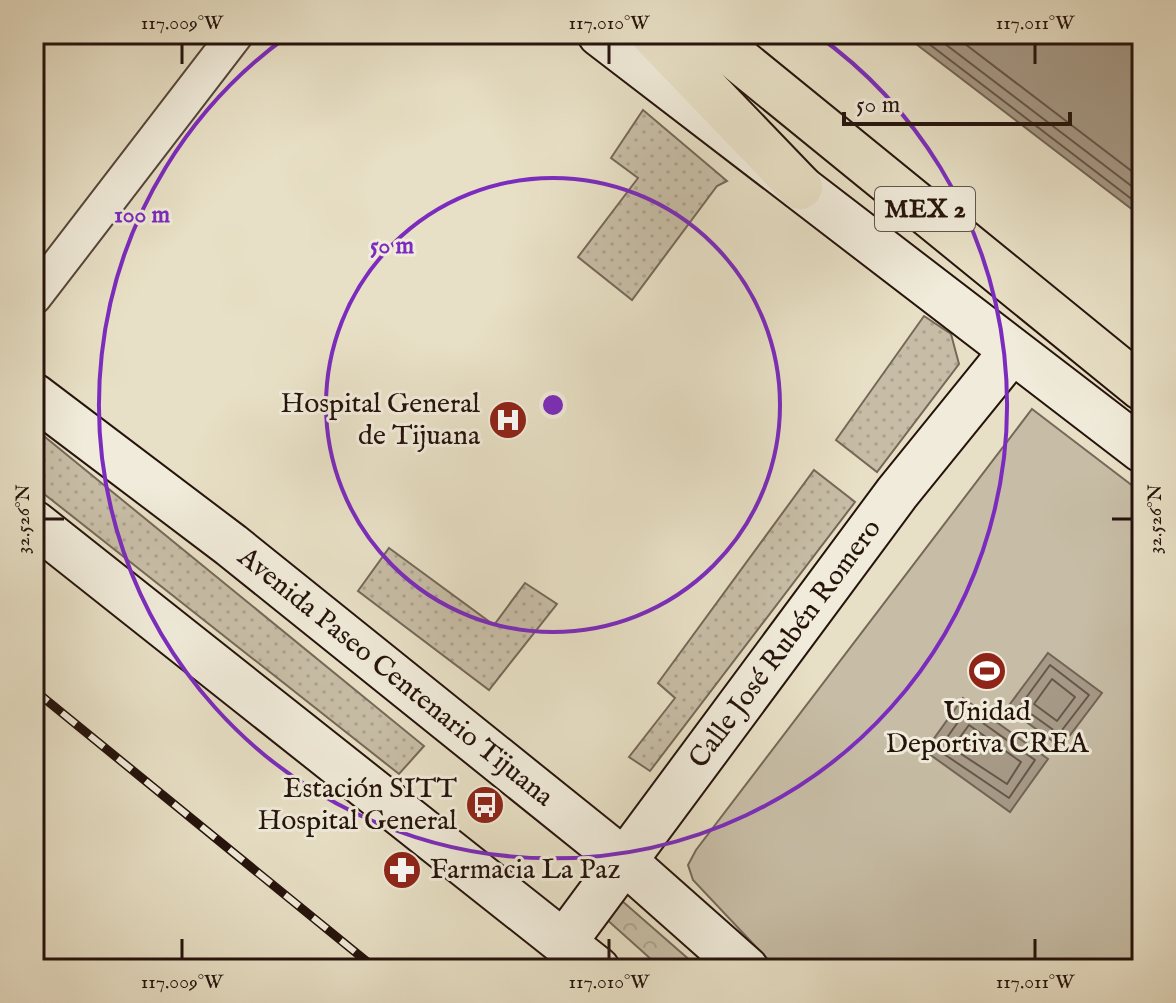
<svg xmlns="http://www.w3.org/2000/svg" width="1176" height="1003" viewBox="0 0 1176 1003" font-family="'IM FELL English',serif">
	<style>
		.grass { fill: url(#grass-dots); stroke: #766859; stroke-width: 2 }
		.forest { fill: url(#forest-crowns); stroke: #766859; stroke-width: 2 }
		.pitch { fill: #c7bda6; stroke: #766859; stroke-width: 2 }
		.water { fill: #a69a87; stroke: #726456; stroke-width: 2 }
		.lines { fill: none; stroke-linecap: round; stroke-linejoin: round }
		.shore { stroke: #66564a; stroke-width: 2 }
		.street-casing { stroke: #56463a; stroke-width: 38 }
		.secondary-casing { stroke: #25130c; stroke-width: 48 }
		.highway-casing { stroke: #25130c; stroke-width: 48 }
		.street { stroke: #f0ebda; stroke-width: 34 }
		.secondary { stroke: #f0ebda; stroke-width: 44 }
		.highway { stroke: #e8e0c6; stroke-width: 44 }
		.rail-casing { stroke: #25130c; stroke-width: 9 }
		.rail { stroke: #f0ebda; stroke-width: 6; stroke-dasharray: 18; stroke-linecap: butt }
		.ticks { fill: none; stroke: #25130c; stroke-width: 3 }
		.ring { fill: none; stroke: #7b2cbf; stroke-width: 4 }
		.labels { text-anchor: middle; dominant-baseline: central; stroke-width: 6; stroke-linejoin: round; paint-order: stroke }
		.shield { fill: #f0ebda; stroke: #62544a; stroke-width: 2 }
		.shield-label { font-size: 26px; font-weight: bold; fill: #25130c }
		.poi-label { font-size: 28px; fill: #25130c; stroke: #f0ebda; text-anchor: end }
		.street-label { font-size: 28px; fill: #25130c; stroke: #f0ebda }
		.centre { fill: #7b2cbf; stroke: #f0ebda; stroke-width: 4 }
		.ring-label { font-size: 24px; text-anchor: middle; font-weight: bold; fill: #7b2cbf; stroke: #f0ebda; stroke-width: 6; stroke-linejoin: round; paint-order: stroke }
		.neatline { fill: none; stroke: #25130c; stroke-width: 3 }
		.ticks-label { font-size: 20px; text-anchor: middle; fill: #25130c }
	</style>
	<defs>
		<pattern id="grass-dots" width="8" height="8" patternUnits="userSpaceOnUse" patternTransform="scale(2)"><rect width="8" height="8" fill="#c7bda6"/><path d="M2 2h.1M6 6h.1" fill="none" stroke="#aba28e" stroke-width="1.8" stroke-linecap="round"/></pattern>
		<pattern id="forest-crowns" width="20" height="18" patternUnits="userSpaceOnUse" patternTransform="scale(2)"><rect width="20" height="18" fill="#c7bda6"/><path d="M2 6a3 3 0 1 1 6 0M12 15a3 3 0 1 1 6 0" fill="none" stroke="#aba28e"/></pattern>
	</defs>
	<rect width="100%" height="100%" fill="#e8e0c6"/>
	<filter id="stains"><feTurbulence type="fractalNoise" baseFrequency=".0025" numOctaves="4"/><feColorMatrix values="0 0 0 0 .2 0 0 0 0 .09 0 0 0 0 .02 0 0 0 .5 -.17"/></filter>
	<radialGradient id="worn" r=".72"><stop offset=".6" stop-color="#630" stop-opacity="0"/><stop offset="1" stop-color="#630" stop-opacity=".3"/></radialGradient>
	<g class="grass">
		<path d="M643 110 727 181 717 186 632 300 578 257 638 178 611 158Z"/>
		<path d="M924 316 951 334 959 364 877 472 836 440Z"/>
		<path d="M34 428 424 746 399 774 34 486Z"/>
		<path d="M814 470 855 502 650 771 629 757 675 698 658 683Z"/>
		<path d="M389 548 494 625 525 583 557 604 489 690 358 591Z"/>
	</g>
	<path class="forest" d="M621 900 700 969H662L605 918Z"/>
	<path class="pitch" d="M1032 409 1142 493V969H777L693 880 688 865 696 850Z"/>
	<g class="water">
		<path d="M903 34H1142V217Z"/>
		<path d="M1048 653 1102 693 1061 747 1007 708Z"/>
		<path d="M963 698 1048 759 1010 812 925 751Z"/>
	</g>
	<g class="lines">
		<g class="shore">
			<path d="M916 34 1142 207"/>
			<path d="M932 34 1142 194"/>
			<path d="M952 34 1142 179"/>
			<path d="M1050 665 1089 695 1059 734 1020 706Z"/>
			<path d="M1052 679 1075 697 1057 721 1034 704Z"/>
			<path d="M966 711 1035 760 1009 798 938 750Z"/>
			<path d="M969 725 1021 762 1007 784 952 748Z"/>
		</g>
		<g class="street-casing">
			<path id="street" d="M34 297 236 34"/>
		</g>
		<g class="secondary-casing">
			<g id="secondary">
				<path d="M600 34 1142 450"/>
				<path id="s1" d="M34 396 231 545 623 860 746 969"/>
				<path d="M34 523 597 969"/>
				<path id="s2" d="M565 941 897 493 1012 351"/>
			</g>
		</g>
		<g class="highway-casing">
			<g id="highway">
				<path d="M653 34 800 187"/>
				<path d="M707 34 1142 388"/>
			</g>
		</g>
		<use href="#street" class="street"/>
		<use href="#secondary" class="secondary"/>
		<use href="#highway" class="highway"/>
		<g class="rail-casing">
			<path id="rail" d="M34 690 376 969"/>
		</g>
		<use href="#rail" class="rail"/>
	</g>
	<path class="ticks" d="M182 44V64M609 44V64M1035 44V64M44 519H64M1112 519H1132M182 939V959M609 939V959M1035 939V959"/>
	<g class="ring">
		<circle cx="553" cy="405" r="227"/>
		<path d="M817 35A454 454 0 1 1 289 35"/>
	</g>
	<defs>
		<g id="hospital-disc" transform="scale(2)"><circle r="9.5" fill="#8f2418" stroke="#f0ebda"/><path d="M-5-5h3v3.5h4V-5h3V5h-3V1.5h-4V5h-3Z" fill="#fff"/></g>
		<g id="stadium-disc" transform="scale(2)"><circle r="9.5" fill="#8f2418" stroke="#f0ebda"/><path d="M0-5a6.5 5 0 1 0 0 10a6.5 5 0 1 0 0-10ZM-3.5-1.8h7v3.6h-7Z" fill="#fff"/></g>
		<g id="bus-disc" transform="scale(2)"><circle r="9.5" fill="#8f2418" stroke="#f0ebda"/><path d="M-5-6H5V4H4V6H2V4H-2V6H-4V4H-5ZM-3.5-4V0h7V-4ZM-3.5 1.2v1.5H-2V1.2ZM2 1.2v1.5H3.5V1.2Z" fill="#fff"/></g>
		<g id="pharmacy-disc" transform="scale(2)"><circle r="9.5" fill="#8f2418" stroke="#f0ebda"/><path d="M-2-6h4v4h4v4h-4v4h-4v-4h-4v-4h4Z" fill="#fff"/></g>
	</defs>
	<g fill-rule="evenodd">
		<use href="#hospital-disc" x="508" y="420"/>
		<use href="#stadium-disc" x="987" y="671"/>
		<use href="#bus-disc" x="485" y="805"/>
		<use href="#pharmacy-disc" x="402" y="870"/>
	</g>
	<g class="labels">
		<rect class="shield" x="875" y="187" width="100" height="44" rx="6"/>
		<g class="shield-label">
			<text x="925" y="209">MEX 2</text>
		</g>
		<g class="poi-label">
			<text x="480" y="404">Hospital General<tspan x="480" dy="32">de Tijuana</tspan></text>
			<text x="987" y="712" text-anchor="middle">Unidad<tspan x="987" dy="32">Deportiva CREA</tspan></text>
			<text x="457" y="789">Estación SITT<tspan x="457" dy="32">Hospital General</tspan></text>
			<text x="430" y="870" text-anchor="start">Farmacia La Paz</text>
		</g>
		<g class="street-label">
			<text stroke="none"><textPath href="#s2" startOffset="370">Calle José Rubén Romero</textPath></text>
			<text stroke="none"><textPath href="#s1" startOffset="458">Avenida Paseo Centenario Tijuana</textPath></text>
		</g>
	</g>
	<circle cx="553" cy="405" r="12" class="centre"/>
	<g class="ring-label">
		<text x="142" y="222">100 m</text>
		<text x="392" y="253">50 m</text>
	</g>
	<rect width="1176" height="1003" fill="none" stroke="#e8e0c6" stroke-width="88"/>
	<path d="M844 112v12h226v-12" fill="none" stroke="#25130c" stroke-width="4"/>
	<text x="856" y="112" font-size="24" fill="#25130c" stroke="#f0ebda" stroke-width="6" paint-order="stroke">50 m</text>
	<rect x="44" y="44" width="1088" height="915" class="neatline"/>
	<g class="ticks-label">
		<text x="182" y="29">117.009°W</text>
		<text x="609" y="29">117.010°W</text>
		<text x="1035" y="29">117.011°W</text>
		<text transform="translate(1154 519) rotate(-90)" y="7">32.526°N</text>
		<text transform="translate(22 519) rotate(-90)" y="7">32.526°N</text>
		<text x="182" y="988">117.009°W</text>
		<text x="609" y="988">117.010°W</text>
		<text x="1035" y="988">117.011°W</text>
	</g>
	<rect width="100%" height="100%" filter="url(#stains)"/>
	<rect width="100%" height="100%" fill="url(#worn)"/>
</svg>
